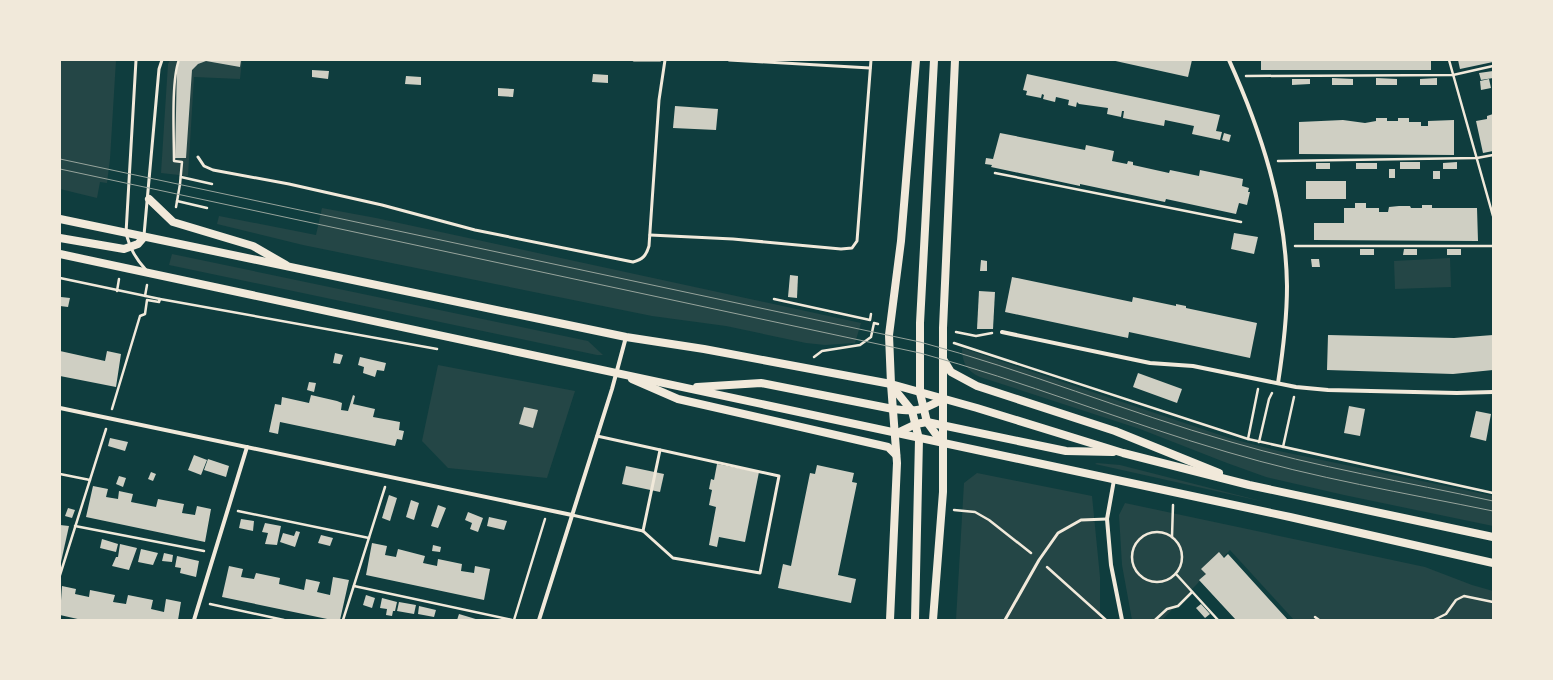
<svg xmlns="http://www.w3.org/2000/svg" width="1553" height="680" viewBox="0 0 1553 680" font-family="'Fira Sans',sans-serif">
	<style>
		.green { fill: #244646 }
		.building { fill: #cfcfc3 }
		.lines { fill: none; stroke-linecap: round; stroke-linejoin: round }
		.path { stroke: #f1e9da; stroke-width: 2.5 }
		.service { stroke: #f1e9da; stroke-width: 3 }
		.minor { stroke: #f1e9da; stroke-width: 4 }
		.secondary { stroke: #f1e9da; stroke-width: 8 }
		.tram { stroke: #97a49c; stroke-width: 1 }
	</style>
	<rect width="100%" height="100%" fill="#0f3d3e"/>
	<g class="green">
		<path d="M60 60H116L110 159 107 183 100 182 97 198 60 189Z"/>
		<path d="M170 60H242L240 79 194 77 188 176 161 173 168 64Z"/>
		<path d="M322 208 376 218 861 323 855 343 825 345 806 343 726 326 652 316 303 245 217 224 219 216 316 235Z"/>
		<path d="M172 254 588 341 603 355H597L169 265Z"/>
		<path d="M1450 258 1451 287 1395 289 1394 261Z"/>
		<path d="M962 348 1229 438 1279 451 1493 496V526L1344 495 1266 477 1227 463 1140 429 980 377C967 371 962 363 962 348Z"/>
		<path d="M438 365 575 391 547 478 448 468 422 441Z"/>
		<path d="M1097 463 1120 465 1265 502 1095 464Z"/>
		<path d="M977 473 1092 496 1100 577V620H956L964 483Z"/>
		<path d="M1125 503 1425 567 1472 585 1493 591V620H1294L1230 550 1162 620H1132L1122 565 1119 515Z"/>
	</g>
	<g class="building">
		<path d="M180 60H241L240 67 206 61 198 64 192 70 186 158H175L177 67Z"/>
		<path d="M1111 60H1192L1188 77Z"/>
		<rect x="1261" y="60" width="170" height="10"/>
		<path d="M1458 60H1493V62L1460 69Z"/>
		<path d="M312 70 329 71 328 79 312 77Z"/>
		<path d="M1493 71V78L1481 80 1479 73Z"/>
		<path d="M593 74 608 75V83L592 82Z"/>
		<path d="M1027 74 1220 115 1216 131 1222 132 1220 140 1192 134 1194 126 1165 120 1164 126 1123 118 1124 111H1122L1121 117 1107 114 1108 108 1079 104 1077 102 1076 107 1068 105 1069 100 1056 97 1055 102 1043 99 1044 95 1042 94 1041 98 1026 95 1027 91 1023 90Z"/>
		<path d="M406 76 421 77V85L405 84Z"/>
		<path d="M1332 78 1353 79V85H1332Z"/>
		<path d="M1376 78 1397 79V85H1376Z"/>
		<path d="M1437 78V85H1420V79Z"/>
		<path d="M1292 79H1310V84L1292 85Z"/>
		<path d="M1489 79 1491 88 1481 90 1480 81Z"/>
		<path d="M498 88 514 89 513 97 498 96Z"/>
		<path d="M675 106 718 109 716 130 673 128Z"/>
		<path d="M1493 114V151L1483 153 1476 121 1487 119V116Z"/>
		<path d="M1376 118H1387V121H1398V118H1409V122H1421V126H1428V121L1454 120V155L1299 154V122L1343 120 1365 123 1376 121Z"/>
		<path d="M1000 133 1085 150 1086 145 1114 151 1112 161 1127 164 1128 161 1133 162V165L1169 173 1170 170 1199 176 1200 170 1243 179 1242 186 1249 188 1248 192H1250L1247 205 1239 203 1236 214 1166 199 1165 202 1080 184V186L991 167 992 165 985 164 986 158 993 159Z"/>
		<path d="M1224 133 1231 135 1229 142 1222 140Z"/>
		<rect x="1400" y="162" width="20" height="7"/>
		<path d="M1457 162V169H1443V163Z"/>
		<rect x="1316" y="163" width="14" height="6"/>
		<rect x="1356" y="163" width="21" height="6"/>
		<rect x="1389" y="169" width="6" height="9"/>
		<rect x="1433" y="171" width="7" height="8"/>
		<rect x="1306" y="181" width="40" height="18"/>
		<path d="M1355 203H1366V208H1379V212H1388L1389 207 1399 206H1410L1411 208H1422V205H1432V208H1477L1478 241 1314 240V223H1344V208H1355Z"/>
		<path d="M1234 233 1258 237 1254 254 1231 249Z"/>
		<rect x="1360" y="249" width="14" height="6"/>
		<path d="M1404 249H1417V255H1403Z"/>
		<rect x="1447" y="249" width="14" height="6"/>
		<path d="M1311 259H1319L1320 267H1312Z"/>
		<path d="M981 260 987 261V271H980Z"/>
		<path d="M790 275 798 276 797 298 788 297Z"/>
		<path d="M1012 277 1132 302 1133 297 1176 306V304L1186 306V308L1257 323 1250 358 1129 332 1128 338 1005 312Z"/>
		<path d="M979 291 995 292 993 329H977Z"/>
		<path d="M61 297 70 298 68 307 60 306Z"/>
		<path d="M1328 335 1454 338 1493 335V370L1453 374 1327 370Z"/>
		<path d="M60 351 105 361 107 351 121 354 116 387 60 376Z"/>
		<path d="M335 353 343 355 340 364 333 363Z"/>
		<path d="M360 357 386 363 384 371 377 370 375 377 363 373 364 367 358 365Z"/>
		<path d="M1138 373 1182 389 1177 403 1133 387Z"/>
		<path d="M309 382 316 383 314 392 307 390Z"/>
		<path d="M311 395 337 401 342 403 341 410 348 411 353 395 355 396 353 404 375 409 373 417 400 422 399 430 404 431 402 440 397 439 395 446 280 422 278 434 269 432 275 404 281 405 282 397 309 403Z"/>
		<path d="M1349 406 1365 409 1360 436 1344 433Z"/>
		<path d="M524 407 538 410 533 428 519 424Z"/>
		<path d="M1476 411 1491 414 1486 441 1470 437Z"/>
		<path d="M110 438 128 442 125 451 108 446Z"/>
		<path d="M194 455 207 460 201 475 188 470Z"/>
		<path d="M208 459 229 466 226 477 204 470Z"/>
		<path d="M717 464 759 472 745 542 719 537 717 547 709 545 716 507 709 505 712 490 709 489 711 479 714 480Z"/>
		<path d="M817 465 854 473 852 482 857 483 838 575 856 579 851 603 778 588 783 564 791 566 810 473 815 474Z"/>
		<path d="M626 466 664 474 660 492 622 484Z"/>
		<path d="M151 472 156 474 153 481 148 479Z"/>
		<path d="M119 476 126 478 123 487 116 484Z"/>
		<path d="M93 486 108 489 106 497 118 499 119 491 133 494 131 502 156 507 158 499 184 504 182 513 195 515 197 506 211 509 205 542 86 517Z"/>
		<path d="M389 495 397 498 390 521 382 518Z"/>
		<path d="M411 500 419 503 414 520 406 517Z"/>
		<path d="M438 505 446 508 438 528 431 526Z"/>
		<path d="M68 508 75 510 72 518 65 516Z"/>
		<path d="M468 512 483 518 478 532 470 529 472 523 465 520Z"/>
		<path d="M489 517 507 521 504 530 487 526Z"/>
		<path d="M241 519 254 521 253 531 239 528Z"/>
		<path d="M265 523 281 526 277 545 265 544 268 533 262 532Z"/>
		<path d="M60 525 69 526 61 562H60Z"/>
		<path d="M296 531 300 532 295 547 280 542 283 533 294 536Z"/>
		<path d="M321 535 333 538 330 546 318 543Z"/>
		<path d="M102 539 118 544 116 552 100 548Z"/>
		<path d="M372 543 387 546 385 555 396 557 398 549 425 556 423 563 437 566 438 559 462 564 461 571 474 573 475 566 490 569 484 600 366 575Z"/>
		<path d="M120 544 137 548 129 570 112 566 116 557H118Z"/>
		<path d="M433 545 441 547 440 552 432 551Z"/>
		<path d="M141 549 158 553 153 565 138 562Z"/>
		<path d="M1219 552 1224 558 1228 554 1288 620H1236L1199 580 1206 574 1201 569Z"/>
		<path d="M164 553 173 555 172 562 162 561Z"/>
		<path d="M177 556 199 561 196 577 180 573 181 568 175 567Z"/>
		<path d="M229 566 243 569 241 577 254 579 256 573 280 578 279 584 304 590 306 579 320 582 317 592 330 595 333 577 349 580 340 620H332L222 597Z"/>
		<path d="M62 586 76 589 75 594 89 597 90 590 115 595 113 602 126 604 128 595 153 600 151 609 164 612 166 599 181 602 178 620H82L60 615Z"/>
		<path d="M366 595 375 598 372 608 363 605Z"/>
		<path d="M382 598 397 602 395 611H393L392 616 386 615 387 609 380 608Z"/>
		<path d="M399 602 416 605 414 614 397 611Z"/>
		<path d="M1201 604 1210 614 1205 618 1196 608Z"/>
		<path d="M419 606 436 610 434 617 418 614Z"/>
		<path d="M459 614 479 620H457Z"/>
	</g>
	<g class="lines">
		<g class="path">
			<path d="M1449 60 1493 216"/>
			<path d="M1246 76 1453 75 1493 66"/>
			<path d="M1278 161 1477 158 1493 155"/>
			<path d="M995 173 1241 222"/>
			<path d="M181 177 212 184"/>
			<path d="M177 201 207 208"/>
			<path d="M176 207 180 184 182 162 174 161C174 136 171 80 179 60"/>
			<path d="M1295 246H1493"/>
			<path d="M60 278 160 299 437 349"/>
			<path d="M117 291 119 279"/>
			<path d="M145 296 147 285"/>
			<path d="M774 299 870 320 871 314"/>
			<path d="M956 332 976 336 992 333"/>
			<path d="M954 343 1248 439 1493 493"/>
			<path d="M814 357 822 351 860 345 871 337 874 323 878 324"/>
			<path d="M112 409 140 316 145 314 147 300 159 302 160 299"/>
			<path d="M1248 439 1258 389"/>
			<path d="M1259 442 1269 399 1272 393"/>
			<path d="M1283 447 1294 397"/>
			<path d="M60 474 90 480"/>
			<path d="M954 510 975 512 989 520 1031 553"/>
			<path d="M238 511 369 538"/>
			<path d="M75 526 204 551"/>
			<circle cx="1157" cy="557" r="25"/>
			<path d="M1172 537 1173 505"/>
			<path d="M1047 567 1106 620"/>
			<path d="M1176 574 1218 620"/>
			<path d="M60 575 106 429"/>
			<path d="M354 586 512 620"/>
			<path d="M210 604 284 620"/>
			<path d="M1315 617 1319 620"/>
			<path d="M343 620 385 487"/>
			<path d="M514 620 545 519"/>
			<path d="M1155 620 1167 609 1178 606 1192 592"/>
			<path d="M1434 620 1446 614 1456 600 1464 596 1493 602"/>
		</g>
		<g class="service">
			<path d="M136 60 126 233C130 248 135 258 146 270"/>
			<path d="M634 60H660"/>
			<path d="M729 60 870 68"/>
			<path d="M198 157 204 166 213 170 289 184 382 205 475 230 633 262C643 259 646 256 649 246L659 100 665 60"/>
			<path d="M144 235 159 69 162 60"/>
			<path d="M650 235 733 239 841 249 852 248 857 241 871 60"/>
			<path d="M572 515 643 531 673 558 760 573 779 476 597 436"/>
			<path d="M643 531 660 450"/>
			<path d="M1005 620 1039 560 1058 533 1081 520 1107 519"/>
		</g>
		<g class="minor">
			<path d="M1229 60C1261 131 1286 207 1287 286 1287 318 1283 351 1278 383"/>
			<path d="M1002 332 1150 363 1193 366 1296 387 1328 390 1457 393 1493 392"/>
			<path d="M60 408 572 515"/>
			<path d="M1114 480 1107 519 1111 565 1122 620"/>
			<path d="M194 620 247 447"/>
			<path d="M539 620 612 389 626 337"/>
		</g>
		<g class="secondary">
			<path d="M934 60 920 323V393L927 422 943 444"/>
			<path d="M149 199 173 222 253 246 286 265"/>
			<path d="M60 219 626 337 704 349 891 384 977 408 1123 453 1249 485 1493 537"/>
			<path d="M60 238 124 249 138 244 144 237"/>
			<path d="M60 254 1290 517 1493 563"/>
			<path d="M943 359 951 372 977 386 1115 431 1219 473"/>
			<path d="M632 379 678 399 888 447 896 455"/>
			<path d="M891 385 912 411 919 439 915 620"/>
			<path d="M697 387 761 383 893 409C917 412 921 411 943 399"/>
			<path d="M895 434 916 424 927 422 1066 451 1113 452"/>
			<path d="M890 620 897 463 891 384 889 335 901 241 916 60"/>
			<path d="M933 620 943 492V328L955 60"/>
		</g>
		<g class="tram">
			<path d="M60 159 920 342C1025 370 1126 412 1231 442 1316 467 1406 482 1493 501"/>
			<path d="M60 169 920 353C1024 381 1124 422 1227 452 1314 478 1405 493 1493 511"/>
		</g>
	</g>
	<rect width="1553" height="680" fill="none" stroke="#f1e9da" stroke-width="122"/>
</svg>
